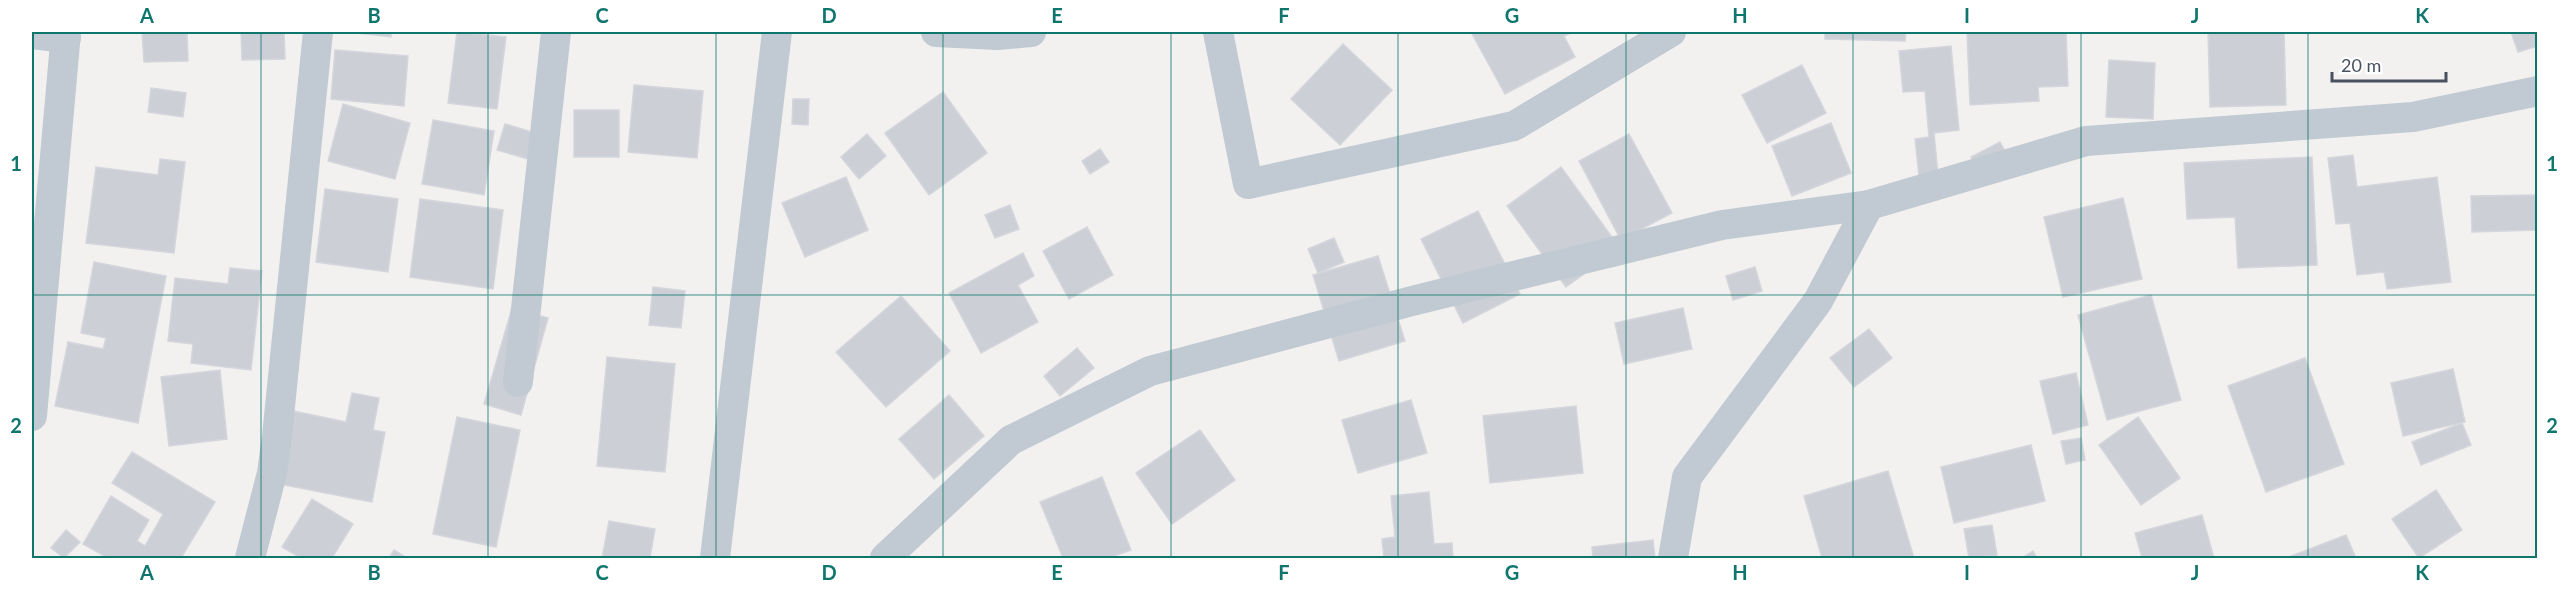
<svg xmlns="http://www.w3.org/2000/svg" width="2569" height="590" viewBox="0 0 2569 590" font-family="Lato,sans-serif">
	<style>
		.building { fill: #cccfd6; stroke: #d4d6dc; stroke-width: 1.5 }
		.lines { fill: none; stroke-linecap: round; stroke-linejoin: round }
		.street { stroke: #c1cad2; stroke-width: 30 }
		.grid { fill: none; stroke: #0f766e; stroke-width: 1.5; stroke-opacity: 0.55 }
		.neatline { fill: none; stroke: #0f766e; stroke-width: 2 }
		.grid-label { font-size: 20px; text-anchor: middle; font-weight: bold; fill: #0f766e }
	</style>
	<rect width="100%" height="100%" fill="#f3f1f0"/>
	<g class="building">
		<path d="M142 32H187L188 61 144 62Z"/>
		<path d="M241 32H284L285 59 242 60Z"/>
		<path d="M349 32H391V37Z"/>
		<path d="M457 32 506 37 497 109 448 103Z"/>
		<path d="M1471 32H1573L1564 36 1575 57 1505 94Z"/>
		<path d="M1825 32H1906L1905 41 1825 39Z"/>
		<path d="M1967 32H2066L2068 86 2038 87 2039 101 1970 105Z"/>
		<path d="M2208 32H2284L2286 105 2210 107Z"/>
		<path d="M2511 32H2538V46L2518 52Z"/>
		<path d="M1343 44 1392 90 1340 145 1291 99Z"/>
		<path d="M1951 46 1959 130 1934 133 1938 175 1919 176 1915 139 1929 137 1925 91 1903 92 1899 51Z"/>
		<path d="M335 50 408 56 404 106 331 99Z"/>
		<path d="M2109 60 2155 63 2153 119 2106 117Z"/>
		<path d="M1802 65 1826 113 1767 143 1742 95Z"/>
		<path d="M634 85 703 91 697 158 628 152Z"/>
		<path d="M151 88 186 93 183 117 148 112Z"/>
		<path d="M943 92 987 153 929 195 885 133Z"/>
		<path d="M793 99H809L808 125 792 124Z"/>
		<path d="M343 104 410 123 395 179 328 161Z"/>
		<rect x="574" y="110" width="45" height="47"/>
		<path d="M433 120 494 131 484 195 422 184Z"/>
		<path d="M1831 123 1851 173 1792 196 1772 146Z"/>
		<path d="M505 124 535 133 528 159 497 150Z"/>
		<path d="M867 134 886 156 859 179 841 157Z"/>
		<path d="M1629 134 1672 213 1621 240 1579 161Z"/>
		<path d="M2000 142 2011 162 1982 177 1971 157Z"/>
		<path d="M1100 149 1109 162 1090 174 1082 161Z"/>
		<path d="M2353 155 2357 187 2437 177 2451 282 2387 289 2384 272 2357 275 2350 223 2336 224 2328 158Z"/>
		<path d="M2312 157 2317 265 2238 268 2235 217 2187 219 2184 163Z"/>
		<path d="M160 159 185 162 174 253 86 243 96 167 158 175Z"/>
		<path d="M1561 167 1620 248 1566 287 1507 206Z"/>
		<path d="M846 177 868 230 805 257 782 203Z"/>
		<path d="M325 189 398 199 388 272 316 262Z"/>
		<path d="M2537 195 2538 230 2472 232 2471 196Z"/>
		<path d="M2123 198 2142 279 2063 297 2044 217Z"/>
		<path d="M420 199 503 210 493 289 410 277Z"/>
		<path d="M1010 205 1019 229 995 238 985 215Z"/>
		<path d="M1478 211 1520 294 1463 323 1421 239Z"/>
		<path d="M1087 227 1113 275 1069 299 1043 251Z"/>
		<path d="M1334 238 1344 262 1318 273 1308 249Z"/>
		<path d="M1023 253 1034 276 1018 285 1038 322 981 353 949 293Z"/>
		<path d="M1378 256 1405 341 1339 361 1313 275Z"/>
		<path d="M94 262 166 276 138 423 55 406 68 342 103 349 106 338 81 333Z"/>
		<path d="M1755 267 1762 291 1733 300 1726 276Z"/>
		<path d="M230 268 262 271 251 370 191 363 193 344 168 341 175 278 228 284Z"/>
		<path d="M653 287 685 291 681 328 649 325Z"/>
		<path d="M2151 295 2181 400 2107 420 2078 315Z"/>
		<path d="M901 296 950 351 886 407 836 352Z"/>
		<path d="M512 308 548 318 521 415 484 404Z"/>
		<path d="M1683 308 1692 349 1624 364 1615 323Z"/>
		<path d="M1869 329 1892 358 1854 387 1830 358Z"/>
		<path d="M1077 348 1094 368 1060 396 1044 376Z"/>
		<path d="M607 357 675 364 665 472 597 466Z"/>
		<path d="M2305 358 2344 464 2266 492 2228 386Z"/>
		<path d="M2453 369 2465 422 2403 436 2391 383Z"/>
		<path d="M220 370 227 439 169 446 161 377Z"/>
		<path d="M2076 373 2088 425 2053 434 2040 381Z"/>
		<path d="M352 393 379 398 373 430 385 432 372 502 279 484 293 411 346 422Z"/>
		<path d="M949 395 984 436 934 479 899 439Z"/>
		<path d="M1411 400 1427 453 1358 473 1342 420Z"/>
		<path d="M1576 406 1583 473 1490 483 1483 416Z"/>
		<path d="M457 417 520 430 496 547 433 534Z"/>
		<path d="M2138 417 2180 478 2141 505 2099 445Z"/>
		<path d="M2462 423 2471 445 2421 465 2412 442Z"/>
		<path d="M1200 430 1235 480 1172 524 1136 473Z"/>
		<path d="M2081 438 2085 460 2066 464 2061 441Z"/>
		<path d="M2031 445 2045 501 1954 523 1941 467Z"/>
		<path d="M132 452 215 502 181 558H108L83 544 111 496 149 520 137 541 145 546 163 514 112 483Z"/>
		<path d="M1888 471 1914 558H1822L1804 496Z"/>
		<path d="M1102 477 1131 550 1108 558H1063L1040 502Z"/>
		<path d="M2436 490 2462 530 2419 558 2392 519Z"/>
		<path d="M1429 492 1434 544 1452 543 1453 558H1384L1382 539 1395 537 1391 496Z"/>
		<path d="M312 499 353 524 332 558H301L282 547Z"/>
		<path d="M2202 515 2214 558H2142L2135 533Z"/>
		<path d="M609 521 655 529 650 558H602Z"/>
		<path d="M1992 525 1997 555 1969 558 1964 529Z"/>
		<path d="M66 530 80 542 64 558 51 548Z"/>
		<path d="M2346 535 2356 558H2286Z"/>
		<path d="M1653 540 1655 558H1593L1592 547Z"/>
		<path d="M394 550 407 558H389Z"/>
		<path d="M2033 551 2037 558H2022Z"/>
	</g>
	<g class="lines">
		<g class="street">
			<path d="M936 32 997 35V32"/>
			<path d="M1218 32 1248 184 1514 126 1671 32"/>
			<path d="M32 34 66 38"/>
			<path d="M997 35 1031 32"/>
			<path d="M518 382 556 32"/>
			<path d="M32 416 66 32"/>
			<path d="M250 558 272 473 277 436 318 32"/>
			<path d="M715 558 777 32"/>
			<path d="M885 558 1011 440 1150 371 1412 301 1722 225 1869 205"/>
			<path d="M1673 558 1687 477 1818 301 1869 205 2086 141 2413 117 2538 91"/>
		</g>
	</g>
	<path class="grid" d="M261 32V558M488 32V558M716 32V558M943 32V558M1171 32V558M1398 32V558M1626 32V558M1853 32V558M2081 32V558M2308 32V558M32 295H2538"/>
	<rect width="2569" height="590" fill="none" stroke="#ffffff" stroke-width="66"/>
	<path d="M2332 72v9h114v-9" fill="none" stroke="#48525f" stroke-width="3"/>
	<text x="2341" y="72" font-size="18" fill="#48525f" stroke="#ffffff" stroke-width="4.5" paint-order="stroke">20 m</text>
	<rect x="33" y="33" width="2503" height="524" class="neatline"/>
	<g class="grid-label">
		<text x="147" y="23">A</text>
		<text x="374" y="23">B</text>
		<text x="602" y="23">C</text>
		<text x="829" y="23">D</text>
		<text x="1057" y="23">E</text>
		<text x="1284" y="23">F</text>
		<text x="1512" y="23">G</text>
		<text x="1740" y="23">H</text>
		<text x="1967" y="23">I</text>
		<text x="2195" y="23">J</text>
		<text x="2422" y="23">K</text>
		<text x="16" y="171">1</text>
		<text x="2552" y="171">1</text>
		<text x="16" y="433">2</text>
		<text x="2552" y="433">2</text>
		<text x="147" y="580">A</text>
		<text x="374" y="580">B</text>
		<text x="602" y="580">C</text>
		<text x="829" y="580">D</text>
		<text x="1057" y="580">E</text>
		<text x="1284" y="580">F</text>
		<text x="1512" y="580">G</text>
		<text x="1740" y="580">H</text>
		<text x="1967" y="580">I</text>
		<text x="2195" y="580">J</text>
		<text x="2422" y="580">K</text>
	</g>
</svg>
